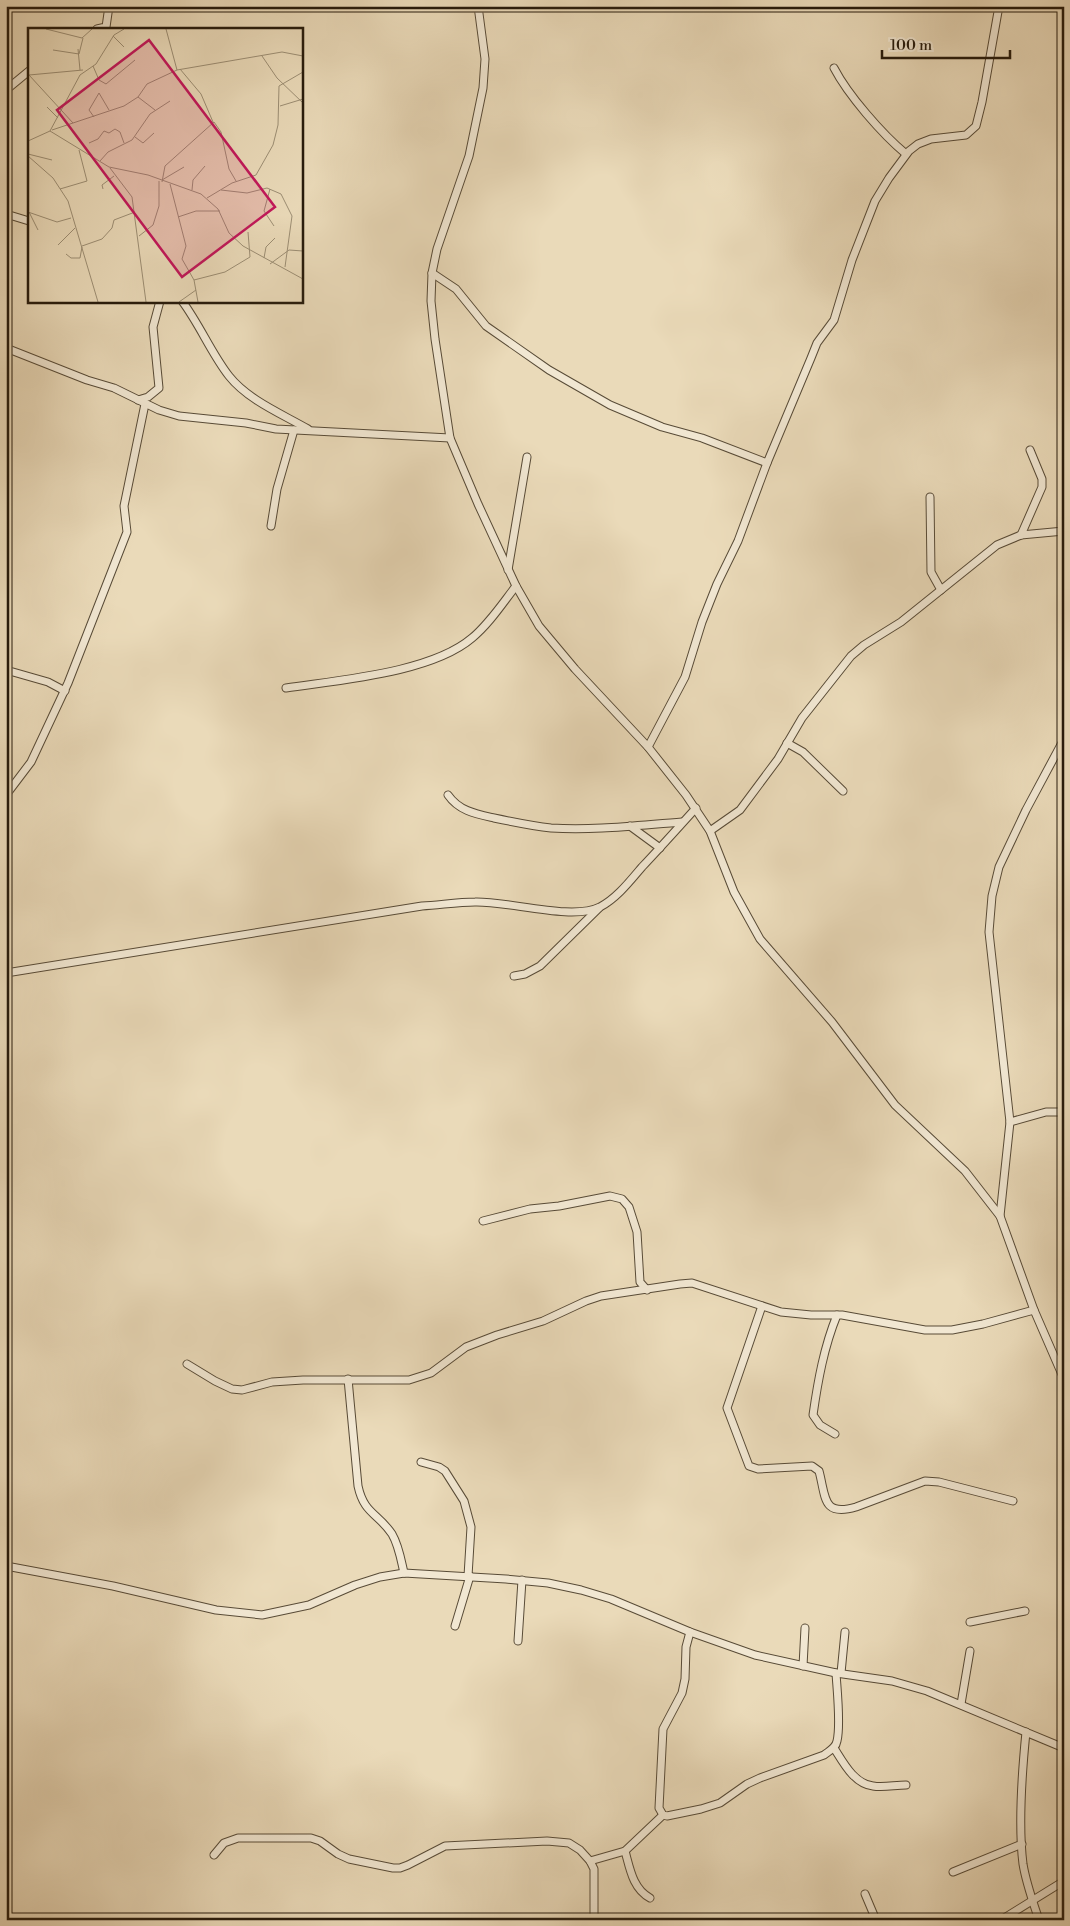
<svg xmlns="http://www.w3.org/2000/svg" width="1070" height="1926" viewBox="0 0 1070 1926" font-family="'Libre Bodoni',serif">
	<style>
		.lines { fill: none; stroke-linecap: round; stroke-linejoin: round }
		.street-casing { stroke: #584b37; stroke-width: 9 }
		.street { stroke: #f1e7d2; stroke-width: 7 }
		.inset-road { fill: none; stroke: #9c8e74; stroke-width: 1 }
		.view { fill: #c2185b; fill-opacity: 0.15; stroke: #c2185b; stroke-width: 2.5 }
		.inset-edge { fill: none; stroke: #271b0c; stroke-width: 2.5 }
	</style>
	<rect width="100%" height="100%" fill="#eadab9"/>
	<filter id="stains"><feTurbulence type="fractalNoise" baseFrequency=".004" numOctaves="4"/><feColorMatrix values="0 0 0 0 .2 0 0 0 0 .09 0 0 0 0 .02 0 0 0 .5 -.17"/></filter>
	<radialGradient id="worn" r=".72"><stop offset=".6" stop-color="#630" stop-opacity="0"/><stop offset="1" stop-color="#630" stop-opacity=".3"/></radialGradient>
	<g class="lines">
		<g class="street-casing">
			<g id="street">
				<path d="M478 6 485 59 483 88 469 156 437 249 432 273 431 301 435 339 450 438 478 504 516 586 539 626 575 669 648 747 686 795 710 831 734 892 760 939 832 1022 895 1105 965 1171 1000 1216 1034 1310 1064 1379"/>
				<path d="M97 29 106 27 109 6"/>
				<path d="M834 68C848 95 882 134 906 154"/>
				<path d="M6 90 29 71"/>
				<path d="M6 214 29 221"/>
				<path d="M432 273 456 289 486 326 549 370 610 405 662 427 702 438 767 463"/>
				<path d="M182 301C200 325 211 353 229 376 248 400 282 414 308 429"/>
				<path d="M6 348 87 380 114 388 159 410 179 416 246 423 276 429 450 438"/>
				<path d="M138 400 148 397 159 388 153 327 160 301"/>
				<path d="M930 497 931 572 941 590"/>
				<path d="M271 526 277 489 294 430"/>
				<path d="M1021 535 1042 487V479L1030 450"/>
				<path d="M508 570 527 457"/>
				<path d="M6 670 48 682 65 691"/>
				<path d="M286 688C338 680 431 673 472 638 489 624 502 604 516 586"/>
				<path d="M787 743 803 752 843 791"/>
				<path d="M648 747 685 677 702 622 717 584 738 541 767 463 811 358 817 343 834 320 852 260 875 201 889 178 909 151 918 144 931 139 966 135 976 126 982 102 999 6"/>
				<path d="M6 795 31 762 68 683 127 532 124 506 145 404"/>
				<path d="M448 795C459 811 476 814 494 818 513 822 532 826 551 828 593 831 641 825 682 822"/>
				<path d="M630 826 660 848"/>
				<path d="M710 831 740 810 778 759 802 718 851 656 864 645 901 622 997 545 1021 535 1064 531"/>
				<path d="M6 973 422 906C440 905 458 902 475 902 509 901 572 921 600 907 617 898 630 881 642 867 660 848 678 828 696 808"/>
				<path d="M514 976 525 974 540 966 599 908"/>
				<path d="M1010 1122 1046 1112H1064"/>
				<path d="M1000 1216 1010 1122 989 932 992 896 999 867 1026 810 1064 739"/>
				<path d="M483 1221 530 1209 559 1206 610 1196 622 1199 629 1207 637 1232 640 1282 647 1290"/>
				<path d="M762 1306 727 1408 749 1466 758 1469 812 1466 819 1471C826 1497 822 1517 856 1507L925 1481 939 1482 1013 1501"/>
				<path d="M187 1364 215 1381 232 1389 242 1390 272 1382 303 1380H409L431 1373 466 1347 497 1335 543 1321 586 1301 601 1296 680 1284 692 1283 781 1312 811 1315H842L925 1330H952L983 1324 1034 1310"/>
				<path d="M348 1379 358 1486C364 1514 378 1513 392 1534 399 1546 401 1560 404 1573"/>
				<path d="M835 1434 820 1425 813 1415C818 1380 824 1347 837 1315"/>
				<path d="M421 1462 439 1467 445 1471 464 1501 471 1527 468 1576"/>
				<path d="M6 1566 113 1586 216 1610 262 1615 309 1605 355 1585 380 1577 404 1573 506 1579 548 1583 581 1590 611 1599 690 1632 755 1655 836 1673 892 1681 927 1691 1064 1748"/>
				<path d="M970 1622 1025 1611"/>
				<path d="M455 1626 470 1576"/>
				<path d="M690 1632 686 1647 685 1679 682 1693 663 1729 659 1808 663 1815 667 1816 701 1809 720 1803 747 1784 760 1778 824 1755C829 1751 836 1748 837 1741 841 1725 837 1690 836 1673"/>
				<path d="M518 1641 522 1580"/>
				<path d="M803 1666 805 1628"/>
				<path d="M841 1673 845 1632"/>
				<path d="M961 1704 970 1651"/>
				<path d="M1026 1732C1022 1772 1018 1824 1023 1864 1026 1883 1033 1902 1039 1920"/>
				<path d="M834 1748C843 1762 854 1784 873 1786 883 1788 895 1785 906 1785"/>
				<path d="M625 1851C630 1869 633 1889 650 1898"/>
				<path d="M214 1855 224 1843 238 1838H311L320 1841 338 1854 349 1859 393 1868H400L408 1865 445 1846 547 1841 569 1843 580 1850 590 1861 594 1869V1920"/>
				<path d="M590 1861 625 1851 663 1815"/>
				<path d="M953 1872 1022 1844"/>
				<path d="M865 1894 876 1920"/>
				<path d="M1001 1920 1064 1881"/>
			</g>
		</g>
		<use href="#street" class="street"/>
	</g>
	<g transform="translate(28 28)">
		<rect width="275" height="275" fill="#eadab9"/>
		<path class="inset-road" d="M18 1 54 10 64 1M138 1 149 42M85 8 96 19M50 21 52 42M25 22 51 26 55 10M234 28 249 50 275 75M65 38 71 52 78 56 107 32M152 41 173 66 185 94M1 47 45 95M1 47 55 42M110 69 127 82M252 78 275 71M19 79 30 90M66 89 61 82 71 65 81 82M24 102 96 78 110 69 119 56 149 42 254 24 275 28M22 103 81 139 120 147 173 166 190 181 201 205 215 218 275 251M107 109 115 115 126 105M0 113 22 103 52 47 68 36 86 7 96 1M61 115 70 111 76 103 81 105 87 101 92 104 96 115M0 126 24 132M0 128 25 150 40 173 70 274M72 133 80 124 104 112 122 86 142 73M82 140 104 169 118 274M134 152 156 139M134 154 137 138 186 94 193 104 201 141 208 153M142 156 158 218 154 231 166 252 170 274M32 161 59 153 51 122M75 161 74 157 86 148M242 161 236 183 246 198M164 162 165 152 177 138M193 162 219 165 239 160 253 166 264 188 257 239M179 170 204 155 228 147 245 117 250 97 251 58 275 44M0 184 29 194 43 190M1 184 10 202M150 189 168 183H192M111 208 125 197 131 178V153M30 217 47 200M54 218 74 211 84 200 86 192 107 184M38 226 43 230H52L54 219M236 230 238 219 247 210M242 236 261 222 275 223M166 252 197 244 222 229 220 204M151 274 168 262"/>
		<path class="view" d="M121 12 247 179 154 249 29 82Z"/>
		<rect width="275" height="275" class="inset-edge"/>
	</g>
	<rect width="1070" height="1926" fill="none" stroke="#eadab9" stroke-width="25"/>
	<rect x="8" y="8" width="1055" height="1911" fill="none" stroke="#271b0c" stroke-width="2.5"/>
	<rect x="12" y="12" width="1045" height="1901" fill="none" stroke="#271b0c"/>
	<path d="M882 50v8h128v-8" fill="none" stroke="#271b0c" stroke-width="2.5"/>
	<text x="890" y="50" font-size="15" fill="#271b0c" stroke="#f1e7d2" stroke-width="4" paint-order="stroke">100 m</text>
	<rect width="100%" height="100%" filter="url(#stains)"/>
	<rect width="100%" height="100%" fill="url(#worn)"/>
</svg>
